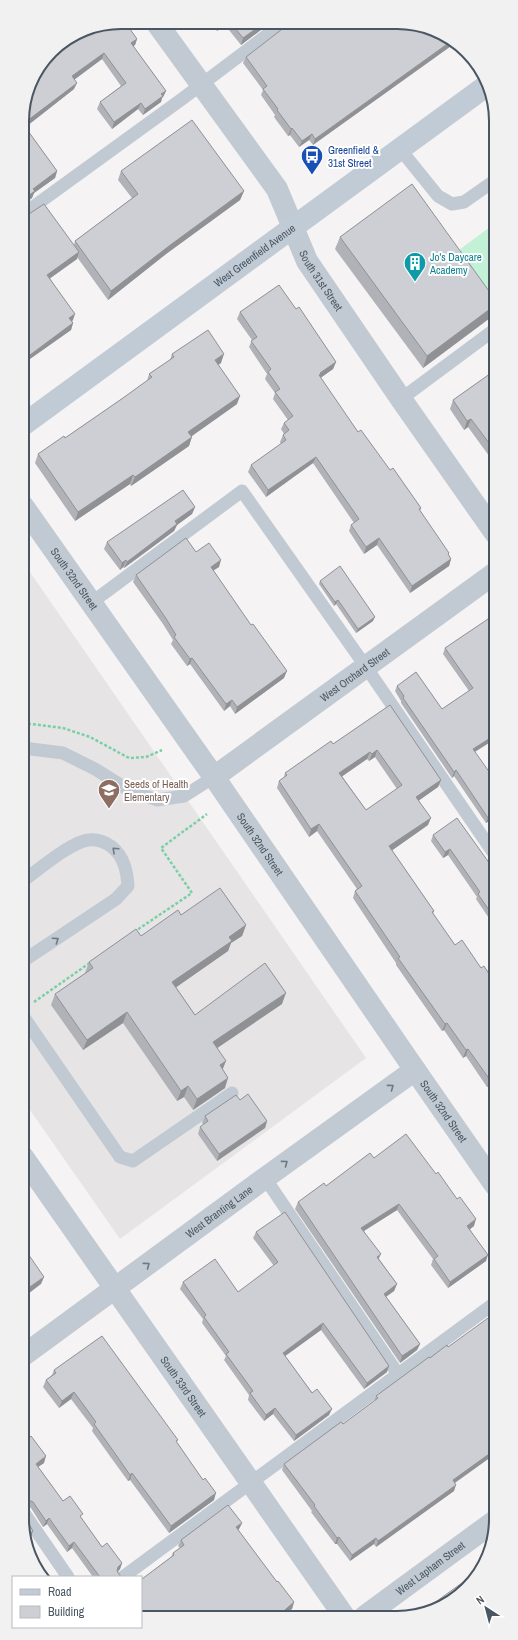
<svg xmlns="http://www.w3.org/2000/svg" width="518" height="1640" font-family="'Archivo Narrow',sans-serif">
<style>
.education{fill:#e6e4e5}
.green{fill:#c3f1d5}
.lines{fill:none;stroke-linecap:round;stroke-linejoin:round}
.path{stroke:#7ad0a6;stroke-width:2.5;stroke-dasharray:3 2;stroke-linecap:butt}
.service{stroke:#c1cad2;stroke-width:13}
.minor{stroke:#c1cad2;stroke-width:22}
.secondary{stroke:#c1cbd6;stroke-width:22}
.wall{fill:#b0b2b7;fill-rule:evenodd}
.shaded-wall{fill:#909195}
.building{fill:#cdcfd5;stroke:#909195;fill-rule:evenodd}
.oneway{stroke:#6e7983}
.labels{text-anchor:middle;stroke-width:4;stroke-linejoin:round;paint-order:stroke}
.transit-label{font-size:11px;fill:#164399;stroke:#fff;text-anchor:start}
.street-label{font-size:11px;fill:#4a5661;stroke:#fff}
.culture-label{font-size:11px;fill:#0d838f;stroke:#fff;text-anchor:start}
.education-label{font-size:11px;fill:#785e54;stroke:#fff;text-anchor:start}
.rim{fill:none;stroke:#4a5661;stroke-width:2}
</style>
<rect width="100%" height="100%" fill="#f5f3f3"/>
<!-- education -->
<path class="education" d="M 23,562 L 366,1058 L 120,1239 L 23,1100 Z"/>
<!-- green -->
<path class="green" d="M 494,224 L 494,307 L 451,256 Z"/>
<g class="lines">
<!-- path -->
<g class="path">
<path d="M 23,723 L 63,728 L 90,737 L 129,758 L 146,757 L 162,750"/>
<path d="M 134,932 L 192,893 L 161,848 L 207,814"/>
<path d="M 34,1002 L 91,962"/>
</g>
<!-- service -->
<g class="service">
<path d="M 400,149 L 438,196 L 452,204 L 464,202 L 494,181"/>
<path d="M 22,215 L 182,99 L 283,23"/>
<path d="M 401,399 L 494,330"/>
<path d="M 91,603 L 242,491 L 366,667 L 495,855"/>
<path d="M 23,748 L 63,753 L 95,769 L 127,789 L 157,800 L 184,796 L 214,777"/>
<path d="M 23,881 C 38,870 72,841 89,840 C 98,839 105,842 112,847 C 124,857 127,871 128,886 L 116,899 L 23,961"/>
<path d="M 23,1016 L 120,1157 L 133,1161 L 232,1093"/>
<path d="M 265,1178 L 398,1374"/>
<path d="M 24,1513 L 68,1577"/>
<path d="M 123,1577 L 496,1302"/>
</g>
<!-- minor -->
<g class="minor">
<path id="s1" d="M 156,22 L 277,189 L 307,261 L 401,399 L 495,533"/>
<path id="s2" d="M 23,506 L 214,777 L 415,1070 L 495,1185"/>
<path id="s3" d="M 214,777 L 495,573"/>
<path id="s4" d="M 23,1157 L 344,1616"/>
<path id="s5" d="M 24,1355 L 265,1178 L 415,1070"/>
<path id="s6" d="M 365,1616 L 496,1520"/>
</g>
<!-- secondary -->
<path class="secondary" id="s7" d="M 23,425 L 486,86"/>
</g>
<!-- wall -->
<g class="wall">
<path d="M 211,23 L 270,23 L 241,45 L 225,25 L 217,31 Z"/>
<path d="M 417,24 L 313,145 L 309,140 L 299,147 L 290,135 L 288,136 L 274,117 L 275,115 L 261,95 L 263,90 L 243,63 L 246,57 Z"/>
<path d="M 137,39 L 135,45 L 133,46 L 166,91 L 163,97 L 162,98 L 161,102 L 143,115 L 138,109 L 112,129 L 97,109 L 100,102 L 121,86 L 102,59 L 74,79 L 74,89 L 25,127 L 57,171 L 55,178 L 34,193 L 32,198 L 22,205 L 22,115 L 30,83 Z"/>
<path d="M 121,171 L 244,191 L 240,200 L 166,254 L 108,300 L 77,257 L 77,259 L 50,278 L 73,320 L 72,321 L 73,323 L 71,330 L 27,361 L 25,358 L 22,216 L 74,245 L 75,241 L 132,198 L 118,180 Z"/>
<path d="M 340,237 L 494,298 L 494,315 L 423,368 L 335,249 Z"/>
<path d="M 296,309 L 336,362 L 333,369 L 320,378 L 358,432 L 421,508 L 420,511 L 451,559 L 449,566 L 410,593 L 377,545 L 364,554 L 349,531 L 351,525 L 354,523 L 313,463 L 266,497 L 248,472 L 251,465 L 281,444 L 280,442 L 283,435 L 284,434 L 281,429 L 284,423 L 288,420 L 273,399 L 275,393 L 265,379 L 267,374 L 249,347 L 252,340 L 237,319 L 240,312 Z"/>
<path d="M 172,354 L 221,363 L 218,365 L 237,404 L 191,436 L 189,446 L 131,486 L 130,484 L 75,521 L 35,463 L 38,454 L 65,438 L 123,398 L 147,381 L 149,374 L 170,360 Z"/>
<path d="M 494,371 L 495,464 L 468,427 L 464,430 L 450,409 L 453,400 Z"/>
<path d="M 195,507 L 192,514 L 177,525 L 174,531 L 124,568 L 123,567 L 120,570 L 104,549 L 107,542 Z"/>
<path d="M 196,552 L 219,567 L 213,570 L 284,678 L 235,714 L 230,706 L 224,711 L 190,664 L 187,666 L 171,644 L 173,640 L 163,624 L 133,582 L 136,575 Z"/>
<path d="M 320,581 L 373,621 L 356,633 L 336,604 L 334,606 L 319,584 Z"/>
<path d="M 495,623 L 495,739 L 475,752 L 495,817 L 486,823 L 454,776 L 452,778 L 401,703 L 401,701 L 395,691 L 397,686 L 442,709 L 469,691 L 443,654 L 445,648 L 492,625 Z"/>
<path d="M 390,705 L 441,780 L 438,787 L 419,800 L 428,825 L 392,850 L 434,911 L 433,914 L 455,945 L 481,968 L 495,983 L 495,1083 L 495,1082 L 487,1087 L 466,1056 L 463,1058 L 444,1030 L 442,1031 L 396,965 L 396,963 L 353,898 L 355,891 L 357,889 L 317,831 L 309,837 L 277,788 L 279,781 L 284,777 L 285,773 L 333,744 ZM 375,757 L 397,789 L 366,810 L 342,776 L 367,759 L 369,761 Z"/>
<path d="M 433,835 L 495,871 L 495,927 L 476,899 L 477,897 L 448,855 L 443,858 L 431,841 Z"/>
<path d="M 181,915 L 246,925 L 242,936 L 231,943 L 228,951 L 176,987 L 195,1015 L 282,1004 L 217,1047 L 223,1070 L 225,1088 L 193,1110 L 184,1097 L 177,1101 L 123,1023 L 83,1050 L 51,1005 L 55,994 L 86,973 L 85,973 L 89,962 Z"/>
<path d="M 240,1100 L 267,1121 L 265,1128 L 217,1161 L 198,1134 L 200,1127 L 204,1125 L 202,1123 L 205,1116 Z"/>
<path d="M 374,1158 L 474,1226 L 470,1229 L 486,1261 L 448,1288 L 431,1265 L 433,1259 L 397,1210 L 364,1231 L 379,1259 L 397,1284 L 394,1291 L 386,1297 L 420,1344 L 417,1350 L 400,1363 L 295,1209 L 298,1202 Z"/>
<path d="M 256,1232 L 387,1372 L 364,1389 L 321,1330 L 285,1356 L 329,1415 L 294,1441 L 273,1414 L 264,1421 L 248,1400 L 249,1395 L 224,1360 L 226,1356 L 202,1323 L 203,1319 L 180,1289 L 183,1282 L 238,1292 L 274,1266 L 253,1238 Z"/>
<path d="M 496,1314 L 496,1456 L 495,1454 L 455,1483 L 454,1491 L 376,1547 L 374,1544 L 350,1561 L 337,1544 L 335,1544 L 311,1512 L 312,1511 L 282,1470 L 284,1464 L 343,1424 L 374,1401 L 376,1396 L 430,1358 L 448,1347 Z"/>
<path d="M 54,1370 L 177,1443 L 214,1500 L 169,1533 L 130,1480 L 128,1481 L 112,1459 L 92,1431 L 93,1428 L 71,1399 L 59,1408 L 43,1387 L 46,1380 L 52,1375 Z"/>
<path d="M 24,1442 L 44,1463 L 38,1467 L 63,1501 L 81,1518 L 102,1547 L 122,1563 L 120,1569 L 118,1572 L 121,1577 L 93,1577 L 72,1548 L 67,1552 L 47,1524 L 43,1527 L 31,1508 L 24,1505 Z"/>
<path d="M 242,1523 L 239,1529 L 238,1530 L 277,1582 L 294,1602 L 292,1609 L 142,1579 L 171,1557 L 173,1553 L 180,1548 L 178,1546 L 181,1540 Z"/>
</g>
<!-- shaded-wall -->
<g class="shaded-wall">
<path d="M 222,23 L 226,23 L 225,25 L 217,31 L 220,24 Z"/>
<path d="M 264,23 L 270,23 L 241,45 L 243,38 Z"/>
<path d="M 137,39 L 135,45 L 129,49 L 131,43 Z"/>
<path d="M 450,42 L 454,44 L 313,145 L 315,139 Z"/>
<path d="M 104,53 L 102,59 L 70,83 L 72,76 Z"/>
<path d="M 77,83 L 74,89 L 22,130 L 23,124 Z"/>
<path d="M 166,91 L 163,97 L 162,98 L 161,102 L 143,115 L 145,109 Z"/>
<path d="M 141,103 L 138,109 L 112,129 L 114,122 Z"/>
<path d="M 292,128 L 290,135 L 288,136 L 291,129 Z"/>
<path d="M 312,134 L 309,140 L 299,147 L 302,141 Z"/>
<path d="M 57,171 L 55,178 L 34,193 L 32,198 L 22,205 L 22,200 L 33,189 Z"/>
<path d="M 244,191 L 240,200 L 166,254 L 108,300 L 111,291 L 169,246 Z"/>
<path d="M 79,252 L 77,259 L 45,282 L 47,275 Z"/>
<path d="M 494,306 L 494,315 L 423,368 L 427,356 Z"/>
<path d="M 75,314 L 73,320 L 67,325 L 69,318 Z"/>
<path d="M 73,323 L 71,330 L 27,361 L 30,355 Z"/>
<path d="M 28,352 L 25,358 L 22,360 L 22,356 Z"/>
<path d="M 224,354 L 221,363 L 212,369 L 215,360 Z"/>
<path d="M 336,362 L 333,369 L 319,379 L 320,373 Z"/>
<path d="M 240,396 L 237,404 L 185,441 L 188,432 Z"/>
<path d="M 471,419 L 468,427 L 464,430 L 467,421 Z"/>
<path d="M 192,437 L 189,446 L 131,486 L 135,477 Z"/>
<path d="M 316,457 L 313,463 L 266,497 L 268,490 Z"/>
<path d="M 133,475 L 130,484 L 75,521 L 78,512 Z"/>
<path d="M 195,507 L 192,514 L 177,525 L 174,531 L 124,568 L 127,562 L 175,521 Z"/>
<path d="M 379,538 L 377,545 L 364,554 L 366,547 Z"/>
<path d="M 451,559 L 449,566 L 410,593 L 412,586 Z"/>
<path d="M 126,560 L 123,567 L 120,570 L 122,563 Z"/>
<path d="M 221,560 L 219,567 L 208,574 L 211,567 Z"/>
<path d="M 338,600 L 336,604 L 334,606 L 335,602 Z"/>
<path d="M 375,617 L 373,621 L 356,633 L 358,629 Z"/>
<path d="M 192,658 L 190,664 L 187,666 L 190,659 Z"/>
<path d="M 287,671 L 284,678 L 235,714 L 237,707 Z"/>
<path d="M 232,700 L 230,706 L 224,711 L 226,704 Z"/>
<path d="M 495,735 L 495,739 L 471,754 L 473,749 Z"/>
<path d="M 377,750 L 375,757 L 369,761 L 372,754 Z"/>
<path d="M 370,752 L 367,759 L 337,780 L 339,773 Z"/>
<path d="M 456,770 L 454,776 L 452,778 L 454,772 Z"/>
<path d="M 441,780 L 438,787 L 414,804 L 416,797 Z"/>
<path d="M 495,813 L 495,817 L 486,823 L 488,818 Z"/>
<path d="M 431,818 L 428,825 L 387,854 L 389,846 Z"/>
<path d="M 319,824 L 317,831 L 309,837 L 311,829 Z"/>
<path d="M 450,849 L 448,855 L 443,858 L 445,852 Z"/>
<path d="M 246,925 L 242,936 L 231,943 L 228,951 L 168,993 L 172,982 L 229,937 Z"/>
<path d="M 286,993 L 282,1004 L 210,1053 L 213,1042 Z"/>
<path d="M 127,1012 L 123,1023 L 83,1050 L 87,1040 Z"/>
<path d="M 447,1023 L 444,1030 L 442,1031 L 445,1024 Z"/>
<path d="M 468,1049 L 466,1056 L 463,1058 L 466,1050 Z"/>
<path d="M 226,1061 L 222,1071 L 220,1065 Z"/>
<path d="M 495,1076 L 495,1082 L 487,1087 L 490,1080 Z"/>
<path d="M 228,1078 L 225,1088 L 193,1110 L 197,1099 Z"/>
<path d="M 188,1086 L 184,1097 L 177,1101 L 181,1091 Z"/>
<path d="M 267,1121 L 265,1128 L 217,1161 L 219,1154 Z"/>
<path d="M 399,1204 L 397,1210 L 359,1234 L 361,1228 Z"/>
<path d="M 476,1219 L 474,1226 L 465,1233 L 467,1226 Z"/>
<path d="M 381,1254 L 378,1260 L 377,1257 Z"/>
<path d="M 488,1255 L 486,1261 L 448,1288 L 450,1282 Z"/>
<path d="M 44,1277 L 41,1284 L 24,1297 L 24,1291 Z"/>
<path d="M 397,1284 L 394,1291 L 381,1300 L 384,1294 Z"/>
<path d="M 323,1323 L 321,1330 L 281,1359 L 283,1353 Z"/>
<path d="M 420,1344 L 417,1350 L 400,1363 L 402,1356 Z"/>
<path d="M 389,1366 L 387,1372 L 364,1389 L 367,1383 Z"/>
<path d="M 74,1392 L 71,1399 L 59,1408 L 62,1401 Z"/>
<path d="M 275,1408 L 273,1414 L 264,1421 L 266,1415 Z"/>
<path d="M 332,1409 L 329,1415 L 294,1441 L 296,1435 Z"/>
<path d="M 496,1449 L 495,1454 L 450,1486 L 453,1480 Z"/>
<path d="M 46,1456 L 44,1463 L 33,1470 L 36,1464 Z"/>
<path d="M 132,1473 L 130,1480 L 128,1481 L 130,1475 Z"/>
<path d="M 456,1485 L 454,1491 L 376,1547 L 378,1541 Z"/>
<path d="M 216,1493 L 214,1500 L 169,1533 L 171,1526 Z"/>
<path d="M 49,1518 L 47,1524 L 43,1527 L 46,1521 Z"/>
<path d="M 242,1523 L 239,1529 L 234,1533 L 236,1527 Z"/>
<path d="M 33,1531 L 31,1537 L 25,1541 L 24,1538 Z"/>
<path d="M 339,1537 L 337,1544 L 335,1544 L 337,1538 Z"/>
<path d="M 376,1538 L 374,1544 L 350,1561 L 352,1555 Z"/>
<path d="M 74,1542 L 72,1548 L 67,1552 L 69,1546 Z"/>
<path d="M 122,1563 L 120,1569 L 116,1573 L 118,1567 Z"/>
<path d="M 294,1602 L 292,1609 L 283,1616 L 278,1616 Z"/>
</g>
<!-- building -->
<g class="building">
<path d="M 121,22 L 125,22 L 137,39 L 131,43 L 166,91 L 161,94 L 163,96 L 145,109 L 141,103 L 114,122 L 100,102 L 126,83 L 104,53 L 72,76 L 77,83 L 23,124 L 57,171 L 33,189 L 35,191 L 22,200 L 22,115 L 30,83 L 51,51 L 83,29 Z"/>
<path d="M 231,23 L 264,23 L 243,38 Z"/>
<path d="M 290,23 L 417,24 L 450,42 L 315,139 L 312,134 L 302,141 L 292,128 L 291,129 L 277,110 L 278,109 L 263,89 L 267,86 L 246,57 Z"/>
<path d="M 192,120 L 244,191 L 169,246 L 111,291 L 75,241 L 138,194 L 121,171 Z"/>
<path d="M 412,184 L 494,298 L 494,306 L 427,356 L 340,237 Z"/>
<path d="M 44,204 L 79,252 L 47,275 L 75,314 L 69,318 L 73,323 L 30,355 L 28,352 L 22,356 L 22,216 L 26,216 Z"/>
<path d="M 279,285 L 296,309 L 299,307 L 336,362 L 320,373 L 321,374 L 319,375 L 358,432 L 361,430 L 390,470 L 393,468 L 421,508 L 419,509 L 449,553 L 448,554 L 451,559 L 412,586 L 379,538 L 366,547 L 351,525 L 359,519 L 316,457 L 268,490 L 251,465 L 286,440 L 283,435 L 289,430 L 284,423 L 293,416 L 275,392 L 280,389 L 268,372 L 271,369 L 251,341 L 257,337 L 240,312 Z"/>
<path d="M 208,330 L 224,354 L 215,360 L 240,396 L 188,432 L 192,437 L 135,477 L 133,475 L 78,512 L 38,454 L 64,436 L 65,438 L 123,398 L 152,377 L 149,374 L 174,357 L 172,354 Z"/>
<path d="M 494,371 L 495,451 L 471,419 L 467,421 L 453,400 Z"/>
<path d="M 183,490 L 195,507 L 175,521 L 177,524 L 127,562 L 126,560 L 122,563 L 107,542 Z"/>
<path d="M 186,538 L 196,552 L 209,543 L 221,560 L 211,567 L 251,625 L 253,624 L 287,671 L 237,707 L 232,700 L 226,704 L 192,658 L 190,659 L 174,637 L 176,635 L 165,617 L 136,575 Z"/>
<path d="M 340,566 L 375,617 L 358,629 L 338,600 L 335,602 L 320,581 Z"/>
<path d="M 488,619 L 492,625 L 495,623 L 495,735 L 473,749 L 495,780 L 495,813 L 488,818 L 456,770 L 454,772 L 403,698 L 404,696 L 397,686 L 416,672 L 442,709 L 473,688 L 445,648 Z"/>
<path d="M 390,705 L 441,780 L 416,797 L 431,818 L 389,846 L 434,911 L 432,912 L 455,945 L 462,940 L 481,968 L 484,966 L 495,983 L 495,1076 L 490,1080 L 468,1049 L 466,1050 L 447,1023 L 445,1024 L 398,958 L 400,957 L 355,891 L 362,886 L 319,824 L 311,829 L 279,781 L 287,775 L 285,773 L 331,741 L 333,744 ZM 377,750 L 402,785 L 366,810 L 339,773 L 370,752 L 372,754 Z"/>
<path d="M 457,818 L 495,871 L 495,919 L 478,894 L 480,892 L 450,849 L 445,852 L 433,835 Z"/>
<path d="M 220,888 L 246,925 L 229,937 L 232,941 L 172,982 L 195,1015 L 265,963 L 286,993 L 213,1042 L 226,1061 L 220,1065 L 228,1078 L 197,1099 L 188,1086 L 181,1091 L 127,1012 L 87,1040 L 55,994 L 93,968 L 89,962 L 136,929 L 141,936 L 178,910 L 181,915 Z"/>
<path d="M 248,1094 L 267,1121 L 219,1154 L 200,1127 L 208,1121 L 205,1116 L 236,1095 L 240,1100 Z"/>
<path d="M 406,1134 L 436,1174 L 438,1172 L 457,1199 L 460,1197 L 476,1219 L 467,1226 L 488,1255 L 450,1282 L 434,1259 L 438,1256 L 399,1204 L 361,1228 L 381,1254 L 377,1257 L 397,1284 L 384,1294 L 420,1344 L 402,1356 L 298,1202 L 324,1183 L 326,1186 L 370,1153 L 374,1158 Z"/>
<path d="M 285,1212 L 389,1366 L 367,1383 L 323,1323 L 283,1353 L 312,1393 L 317,1389 L 332,1409 L 296,1435 L 275,1408 L 266,1415 L 250,1393 L 253,1391 L 226,1354 L 229,1352 L 204,1317 L 206,1315 L 183,1282 L 215,1259 L 238,1292 L 278,1262 L 256,1232 Z"/>
<path d="M 24,1248 L 44,1277 L 24,1291 Z"/>
<path d="M 495,1313 L 496,1314 L 496,1449 L 453,1480 L 456,1485 L 378,1541 L 376,1538 L 352,1555 L 339,1537 L 337,1538 L 314,1506 L 315,1505 L 284,1464 L 341,1422 L 343,1424 L 378,1398 L 376,1396 L 429,1357 L 430,1358 L 447,1345 L 448,1347 Z"/>
<path d="M 102,1336 L 178,1440 L 176,1441 L 203,1480 L 205,1478 L 216,1493 L 171,1526 L 132,1473 L 130,1475 L 114,1452 L 94,1424 L 96,1422 L 74,1392 L 62,1401 L 46,1380 L 56,1373 L 54,1370 Z"/>
<path d="M 31,1436 L 46,1456 L 36,1464 L 63,1501 L 70,1496 L 83,1514 L 80,1516 L 102,1547 L 107,1543 L 122,1563 L 118,1567 L 117,1571 L 121,1577 L 100,1577 L 74,1542 L 69,1546 L 49,1518 L 46,1521 L 33,1502 L 26,1499 L 24,1500 L 24,1442 Z"/>
<path d="M 228,1505 L 242,1523 L 236,1527 L 277,1582 L 278,1581 L 294,1602 L 278,1616 L 141,1616 L 141,1578 L 142,1579 L 174,1555 L 173,1553 L 184,1545 L 181,1540 Z"/>
<path d="M 24,1516 L 33,1531 L 24,1538 Z"/>
<path d="M 480,1570 L 472,1584 L 447,1605 L 416,1616 Z"/>
</g>
<!-- one-way arrows -->
<defs><path id="oneway-chevron" d="M-2-3.5L2.5 0L-2 3.5" fill="none" stroke-width="1.6" stroke-linecap="round" stroke-linejoin="round"/></defs>
<g class="oneway">
<use href="#oneway-chevron" transform="translate(115 850) rotate(-137)"/>
<use href="#oneway-chevron" transform="translate(56 940) rotate(-34)"/>
<use href="#oneway-chevron" transform="translate(391 1087) rotate(-36)"/>
<use href="#oneway-chevron" transform="translate(285 1163) rotate(-36)"/>
<use href="#oneway-chevron" transform="translate(147 1265) rotate(-37)"/>
</g>
<!-- icons -->
<defs>
<g id="bus-pin" transform="scale(1.15)"><path d="M0 17L-7.5 6A9.5 9.5 0 1 1 7.5 6Z" fill="#1a4fb4" stroke="#fff"/><path d="M-5-6H5V4H4V6H2V4H-2V6H-4V4H-5ZM-3.5-4V0h7V-4ZM-3.5 1.2v1.5H-2V1.2ZM2 1.2v1.5H3.5V1.2Z" fill="#fff"/></g>
<g id="building-pin" transform="scale(1.15)"><path d="M0 17L-7.5 6A9.5 9.5 0 1 1 7.5 6Z" fill="#0f9aa8" stroke="#fff"/><path d="M-4-6H4V6H1V3H-1V6H-4ZM-2.5-4.3h1.7v1.8h-1.7ZM.8-4.3h1.7v1.8H.8ZM-2.5-1h1.7V.8h-1.7ZM.8-1h1.7V.8H.8Z" fill="#fff"/></g>
<g id="school-pin" transform="scale(1.15)"><path d="M0 17L-7.5 6A9.5 9.5 0 1 1 7.5 6Z" fill="#8d6e63" stroke="#fff"/><path d="M0-5L7-2L0 1L-7-2ZM-4 1L0 2.5L4 1V4Q0 6-4 4Z" fill="#fff"/></g>
</defs>
<g fill-rule="evenodd">
<use href="#bus-pin" x="312" y="156"/>
<use href="#building-pin" x="415" y="263"/>
<use href="#school-pin" x="109" y="790"/>
</g>
<g class="labels">
<!-- transit labels -->
<g class="transit-label">
<text x="328" y="154">Greenfield &amp;<tspan x="328" dy="13">31st Street</tspan></text>
</g>
<!-- street labels -->
<g class="street-label">
<text dy="4" stroke="none"><textPath href="#s7" startOffset="287">West Greenfield Avenue</textPath></text>
<text dy="4" stroke="none"><textPath href="#s1" startOffset="308">South 31st Street</textPath></text>
<text dy="4" stroke="none"><textPath href="#s2" startOffset="89">South 32nd Street</textPath></text>
<text dy="4" stroke="none"><textPath href="#s3" startOffset="174">West Orchard Street</textPath></text>
<text dy="4" stroke="none"><textPath href="#s2" startOffset="413">South 32nd Street</textPath></text>
<text dy="4" stroke="none"><textPath href="#s2" startOffset="737">South 32nd Street</textPath></text>
<text dy="4" stroke="none"><textPath href="#s5" startOffset="242">West Branting Lane</textPath></text>
<text dy="4" stroke="none"><textPath href="#s4" startOffset="280">South 33rd Street</textPath></text>
<text dy="4" stroke="none"><textPath href="#s6" startOffset="81">West Lapham Street</textPath></text>
</g>
<!-- culture labels -->
<g class="culture-label">
<text x="430" y="261">Jo's Daycare<tspan x="430" dy="13">Academy</tspan></text>
</g>
<!-- education labels -->
<g class="education-label">
<text x="124" y="788">Seeds of Health<tspan x="124" dy="13">Elementary</tspan></text>
</g>
</g>
<!-- crop -->
<path d="M0 0H518V1640H0ZM121 29H397A92 92 0 0 1 489 121V1519A92 92 0 0 1 397 1611H121A92 92 0 0 1 29 1519V121A92 92 0 0 1 121 29Z" fill="#f1f1f2" fill-rule="evenodd"/>
<path class="rim" d="M121 29H397A92 92 0 0 1 489 121V1519A92 92 0 0 1 397 1611H121A92 92 0 0 1 29 1519V121A92 92 0 0 1 121 29Z"/>
<!-- legend -->
<rect x="12" y="1576" width="130" height="52" fill="#ffffff" stroke="#b7bbc0"/>
<rect x="20" y="1589" width="20" height="6" fill="#c1cbd6" stroke="#b7bbc0"/>
<text x="48" y="1596" font-size="12" fill="#4a5661">Road</text>
<rect x="20" y="1606" width="20" height="12" fill="#cdcfd5" stroke="#b7bbc0"/>
<text x="48" y="1616" font-size="12" fill="#4a5661">Building</text>
<!-- north arrow -->
<g transform="translate(486 1608) rotate(324)" stroke="#ffffff" stroke-width="3" paint-order="stroke">
<path d="M0-3L7 15L0 10L-7 15Z" fill="#4a5661"/>
<text y="-6" font-size="11" font-weight="bold" text-anchor="middle" fill="#4a5661">N</text>
</g>
</svg>
